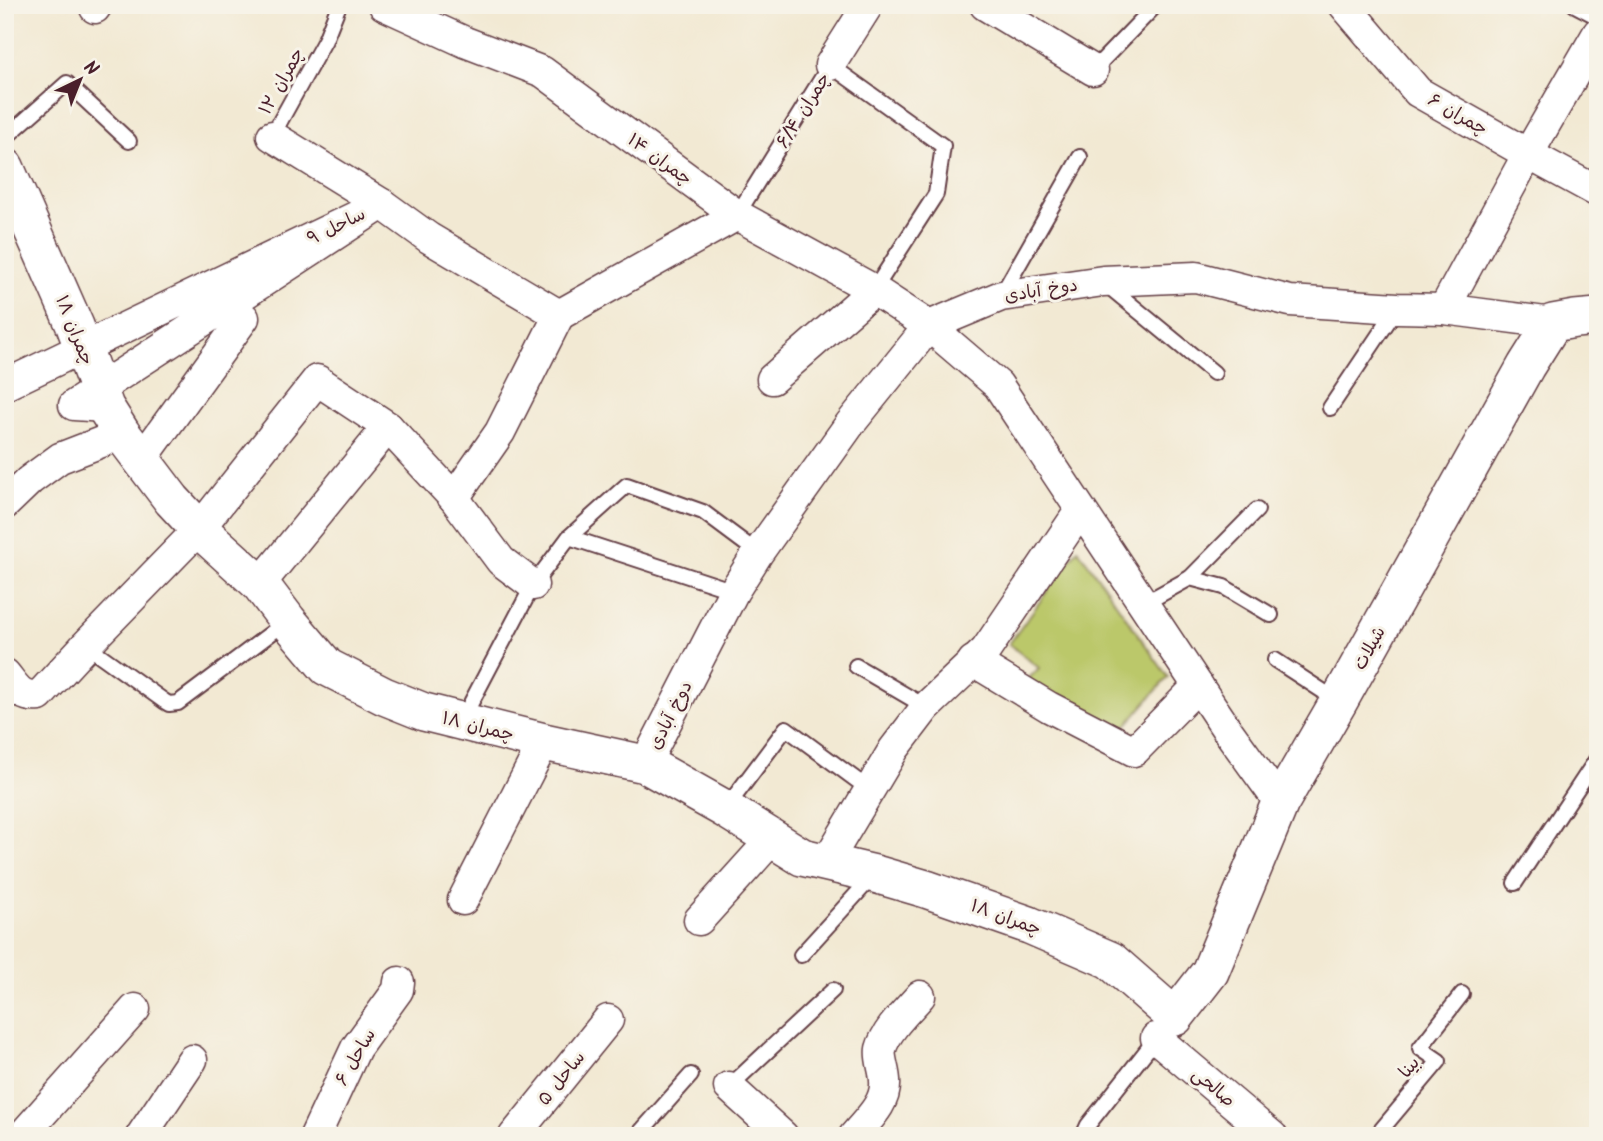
<svg xmlns="http://www.w3.org/2000/svg" width="1603" height="1141" font-family="Kalam,'Playpen Sans Arabic',sans-serif">
<style>
.green{fill:#bbc86a;stroke:#82744a;stroke-width:2}
.lines{fill:none;stroke-linecap:round;stroke-linejoin:round}
.service-casing{stroke:#633d44;stroke-width:18}
.minor-casing{stroke:#633d44;stroke-width:33}
.tertiary-casing{stroke:#633d44;stroke-width:40}
.service{stroke:#fff;stroke-width:14}
.minor{stroke:#fff;stroke-width:30}
.tertiary{stroke:#fff;stroke-width:37}
.labels{text-anchor:middle;stroke-width:6;stroke-linejoin:round;paint-order:stroke}
.street-label{font-size:18px;fill:#4a1f2b;stroke:#f7f3e8}
</style>
<rect width="100%" height="100%" fill="#f7f3e8"/>
<filter id="ink" filterUnits="userSpaceOnUse"><feTurbulence type="fractalNoise" baseFrequency=".0143" numOctaves="2"/><feDisplacementMap in="SourceGraphic" scale="14" xChannelSelector="R" yChannelSelector="G"/><feConvolveMatrix kernelMatrix="1 2 1 2 8 2 1 2 1" color-interpolation-filters="sRGB"/></filter>
<filter id="wash" filterUnits="userSpaceOnUse"><feTurbulence type="fractalNoise" baseFrequency=".00686" numOctaves="4" result="noise"/><feDisplacementMap in="SourceGraphic" scale="28" xChannelSelector="R" yChannelSelector="G"/><feGaussianBlur stdDeviation="1.57" result="paint"/><feColorMatrix in="noise" values="0 0 0 0 0 0 0 0 0 0 0 0 0 0 0 0 0 1.4 0 .05"/><feComposite in="paint" operator="in"/></filter>
<g filter="url(#wash)">
<rect width="100%" height="100%" fill="#f2e9d3"/>
<!-- green -->
<path class="green" d="M 1078,549 L 1168,677 L 1117,736 L 1026,681 L 1039,668 L 1009,644 Z"/>
</g>
<g filter="url(#ink)">
<g class="lines">
<!-- service casing -->
<g class="service-casing">
<g id="service">
<path d="M 1575,5 L 1598,17"/>
<path d="M 1093,70 L 1156,5"/>
<path d="M 272,136 L 325,40 L 339,5"/>
<path d="M 5,138 L 67,83 L 129,141"/>
<path d="M 737,215 L 830,65 L 943,146 L 936,194 L 874,290"/>
<path d="M 1107,285 L 1214,373"/>
<path d="M 1002,294 L 1080,157"/>
<path d="M 1330,408 L 1397,308"/>
<path d="M 569,537 L 734,591"/>
<path d="M 1190,578 L 1257,510"/>
<path d="M 1143,604 L 1190,578 L 1224,587 L 1271,615"/>
<path d="M 86,645 L 164,701 L 169,704 L 178,703 L 286,622"/>
<path d="M 1275,660 L 1338,701"/>
<path d="M 856,666 L 926,707"/>
<path d="M 462,720 L 533,585 L 569,537 L 627,485 L 703,512 L 758,553"/>
<path d="M 726,808 L 786,728 L 870,790"/>
<path d="M 1515,883 L 1598,757"/>
<path d="M 801,955 L 873,876"/>
<path d="M 729,1087 L 833,990"/>
<path d="M 637,1136 L 691,1075"/>
<path d="M 1083,1136 L 1088,1125 L 1158,1036"/>
<path d="M 1376,1136 L 1439,1061 L 1420,1048 L 1462,994"/>
</g>
</g>
<!-- minor casing -->
<g class="minor-casing">
<g id="minor">
<path d="M 384,5 L 465,42 L 543,72 L 737,215 L 874,290 L 929,326 L 998,385 L 1228,731 L 1280,803"/>
<path d="M 985,5 L 1093,70"/>
<path d="M 1344,5 L 1418,92 L 1528,154 L 1598,192"/>
<path d="M 95,8 L 97,5"/>
<path d="M 830,65 L 868,5"/>
<path d="M 272,136 L 382,204 L 429,238 L 559,315 L 500,432 L 454,498"/>
<path d="M 1444,309 L 1528,154 L 1598,33"/>
<path d="M 559,315 L 737,215"/>
<path d="M 772,379 L 874,290"/>
<path d="M 5,385 L 382,204 L 74,405 L 105,407"/>
<path d="M 142,459 L 244,318"/>
<path d="M 5,504 L 30,480 L 60,458 L 122,434"/>
<path d="M 260,584 L 388,427"/>
<path d="M 973,661 L 1049,707 L 1134,751 L 1198,686"/>
<path d="M 5,674 C 16,687 20,698 39,696 L 86,645 L 199,529 L 317,380 L 388,427 L 454,498 L 501,561 L 533,585"/>
<path d="M 645,764 L 734,591 L 758,553 L 850,424 L 929,326 L 1001,296 L 1103,281 L 1196,277 L 1290,301 L 1397,308 L 1444,309 L 1553,323"/>
<path d="M 826,863 L 894,749 L 926,707 L 986,650 L 1080,511"/>
<path d="M 463,900 L 544,742"/>
<path d="M 699,920 L 772,839"/>
<path d="M 1156,1038 L 1272,1136"/>
<path d="M 729,1087 L 783,1136"/>
<path d="M 22,1136 L 135,1009"/>
<path d="M 141,1136 L 192,1060"/>
<path d="M 315,1136 L 356,1048 L 398,990 L 399,982"/>
<path d="M 514,1136 L 608,1020"/>
<path d="M 854,1136 C 867,1120 887,1103 885,1081 C 885,1071 879,1058 881,1049 C 886,1030 908,1010 920,996"/>
</g>
</g>
<!-- tertiary casing -->
<g class="tertiary-casing">
<path id="tertiary" d="M 5,167 L 75,326 L 105,407 L 122,434 L 172,500 L 199,529 L 260,584 L 288,621 L 327,667 L 384,696 L 424,712 L 544,742 L 645,764 L 725,809 L 802,857 L 875,874 L 926,889 L 1029,925 L 1110,960 L 1175,1017 L 1210,972 L 1280,803 L 1339,701 L 1526,366 L 1553,323 L 1575,319 L 1598,317"/>
</g>
<!-- service -->
<use href="#service" class="service"/>
<!-- minor -->
<use href="#minor" class="minor"/>
<!-- tertiary -->
<use href="#tertiary" class="tertiary"/>
</g>
</g>
<g class="labels">
<!-- street labels -->
<g class="street-label">
<text transform="translate(281 81) rotate(-61)" y="6">چمران ۱۲</text>
<text transform="translate(803 110) rotate(-58)" y="6">چمران ۶/۴</text>
<text transform="translate(1458 114) rotate(30)" y="6">چمران ۶</text>
<text transform="translate(660 159) rotate(36)" y="6">چمران ۱۴</text>
<text transform="translate(336 226) rotate(-26)" y="6">ساحل ۹</text>
<text transform="translate(1041 290) rotate(-9)" y="6">دوخ آبادی</text>
<text transform="translate(75 330) rotate(68)" y="6">چمران ۱۸</text>
<text transform="translate(1369 648) rotate(-61)" y="6">شیلات</text>
<text transform="translate(670 715) rotate(-63)" y="6">دوخ آبادی</text>
<text transform="translate(478 726) rotate(14)" y="6">چمران ۱۸</text>
<text transform="translate(1006 917) rotate(20)" y="6">چمران ۱۸</text>
<text transform="translate(355 1057) rotate(-60)" y="6">ساحل ۶</text>
<text transform="translate(1409 1067) rotate(-50)" y="6">بینا</text>
<text transform="translate(561 1078) rotate(-51)" y="6">ساحل ۵</text>
<text transform="translate(1214 1087) rotate(40)" y="6">صالحی</text>
</g>
</g>
<!-- margin -->
<rect width="1603" height="1141" fill="none" stroke="#f7f3e8" stroke-width="28"/>
<!-- north arrow -->
<g transform="translate(80 80) rotate(43)" stroke="#f7f3e8" stroke-width="5" paint-order="stroke">
<path d="M0-5L12 26L0 18L-12 26Z" fill="#4a1f2b"/>
<text y="-10" font-size="19" font-weight="bold" text-anchor="middle" fill="#4a1f2b">N</text>
</g>
</svg>
